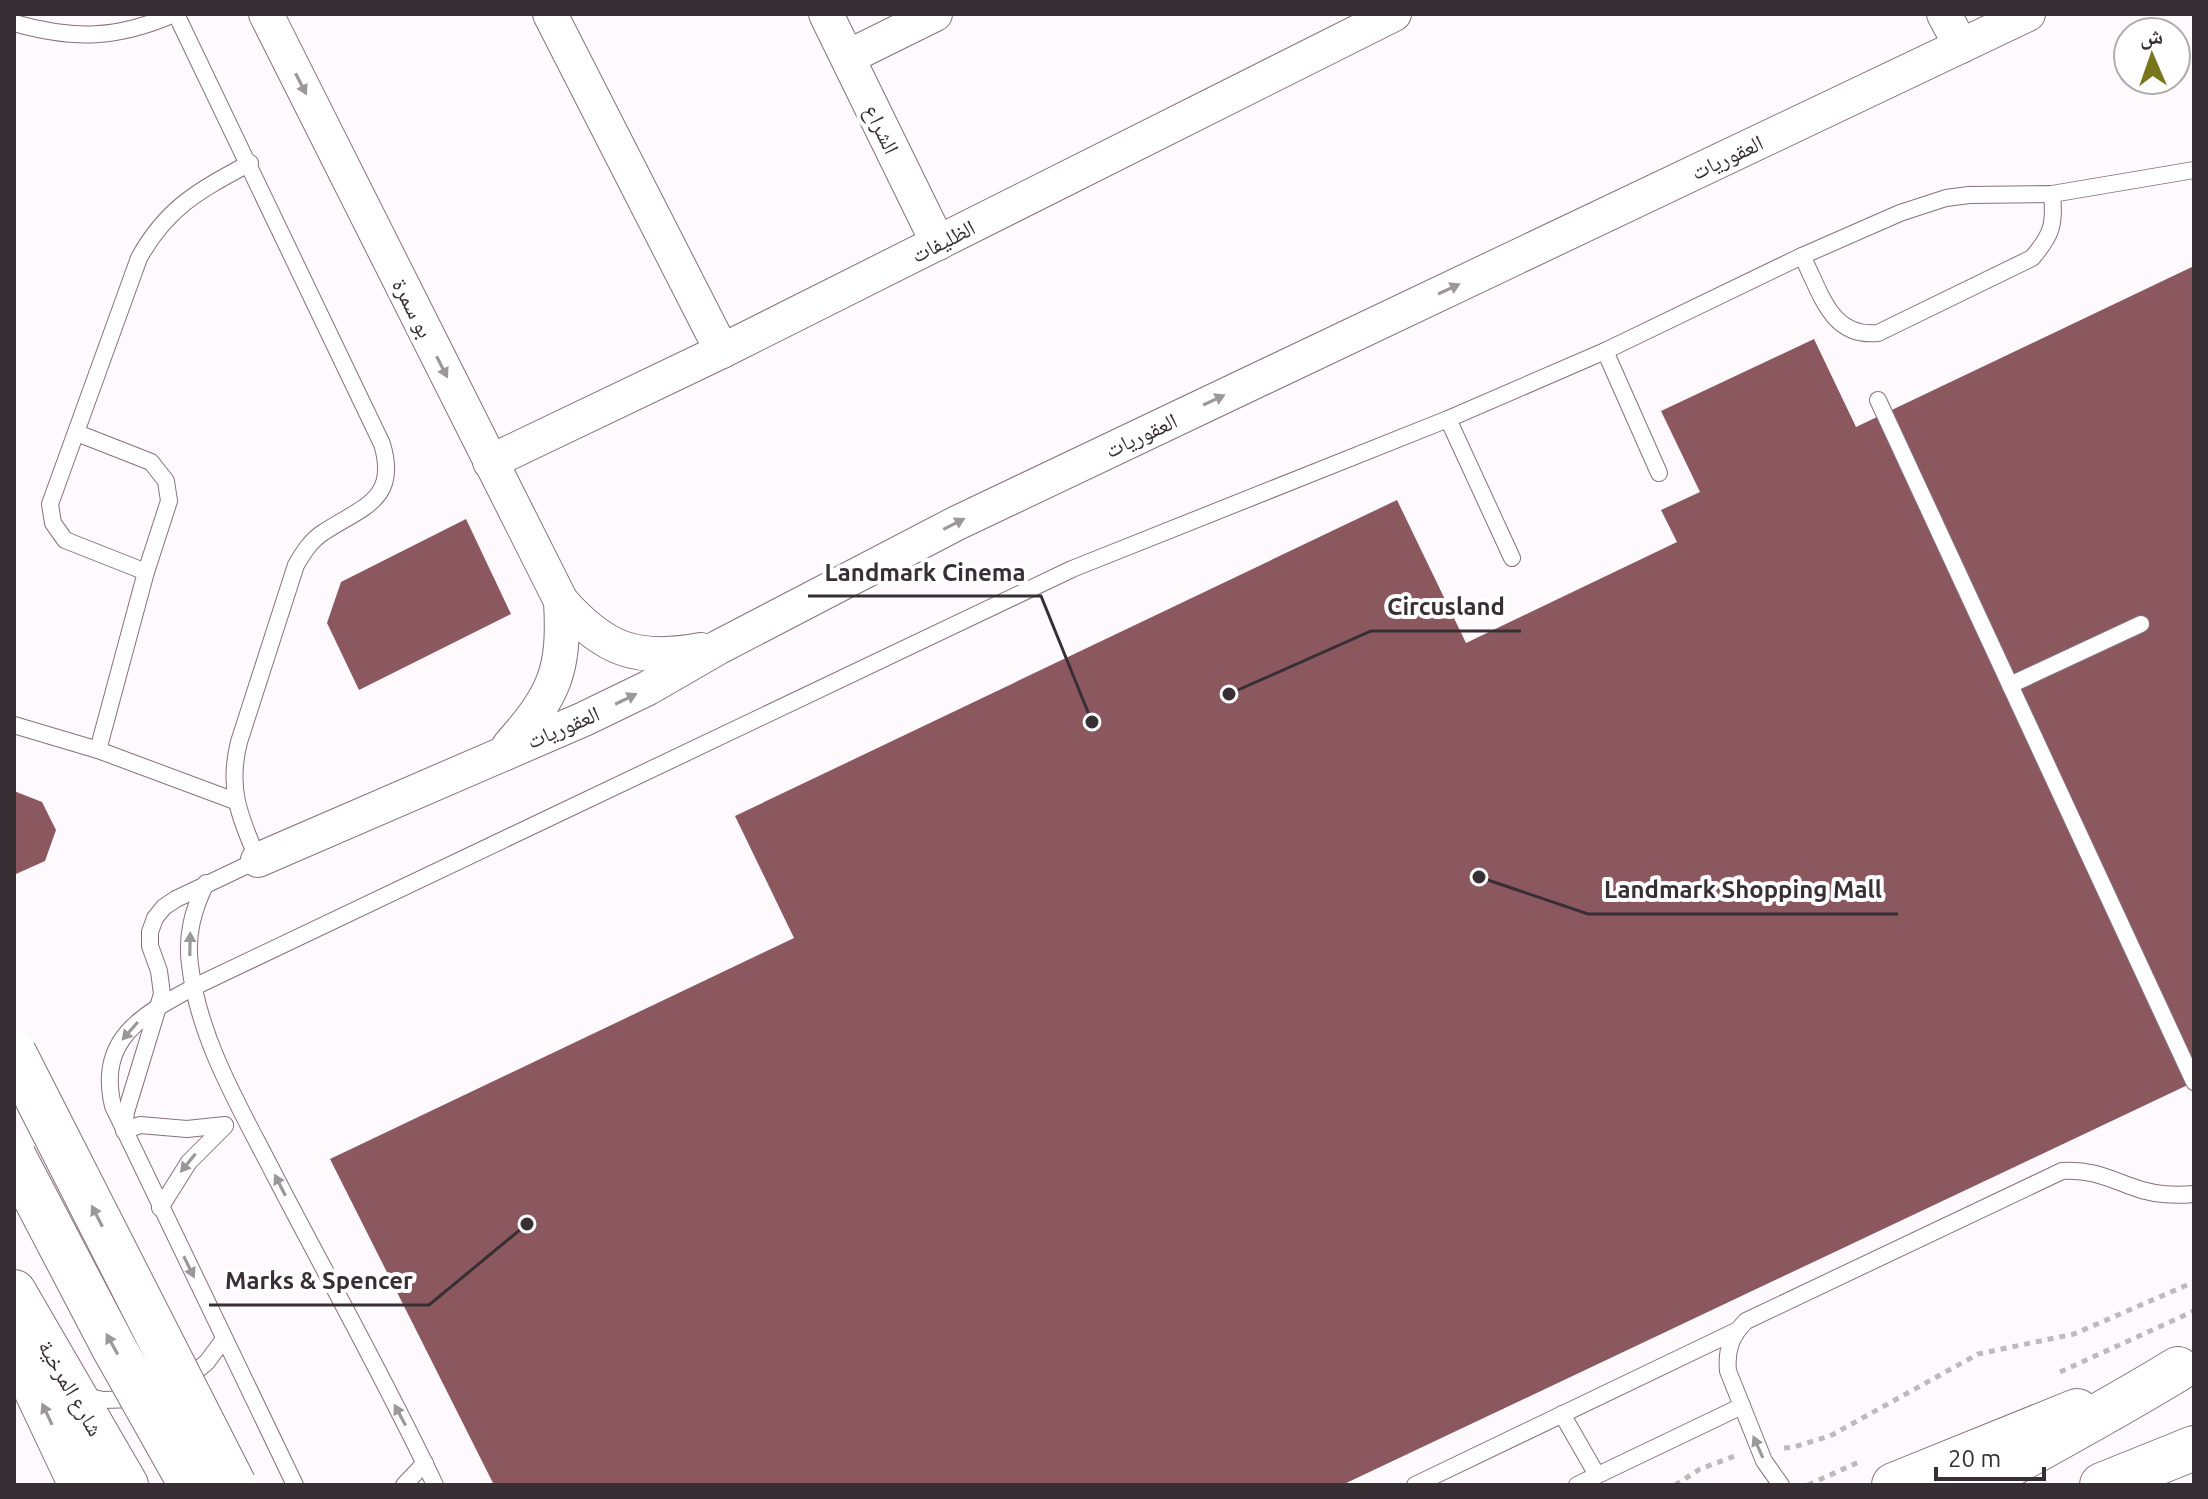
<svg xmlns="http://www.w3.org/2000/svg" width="2208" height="1499" font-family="Ubuntu,'Noto Naskh Arabic',sans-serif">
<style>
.building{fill:#8b5860}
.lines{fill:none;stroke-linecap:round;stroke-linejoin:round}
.lane-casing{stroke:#87717d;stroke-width:18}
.street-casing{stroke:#87717d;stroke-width:36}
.secondary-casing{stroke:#87717d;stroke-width:46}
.highway-casing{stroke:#87717d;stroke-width:46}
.path{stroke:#bfb9bc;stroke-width:5;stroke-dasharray:6 6;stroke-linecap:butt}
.lane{stroke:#fff;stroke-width:16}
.street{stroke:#fff;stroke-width:34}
.secondary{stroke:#fff;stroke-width:44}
.highway{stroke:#fff;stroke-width:44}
.highway-bridge-casing{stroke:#87717d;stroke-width:46;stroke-linecap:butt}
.highway-bridge{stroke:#fff;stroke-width:44}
.oneway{fill:#9c979a}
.labels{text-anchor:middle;stroke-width:8;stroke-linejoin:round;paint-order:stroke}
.street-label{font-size:22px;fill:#382f34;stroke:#fff}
.leader{fill:none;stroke:#382f34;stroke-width:3}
.callout-dot{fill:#382f34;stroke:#fff;stroke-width:3}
.callout-label{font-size:24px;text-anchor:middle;font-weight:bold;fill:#382f34;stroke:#fff;stroke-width:8;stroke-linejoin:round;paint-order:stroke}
</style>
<rect width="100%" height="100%" fill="#fef9fc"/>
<!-- building -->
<g class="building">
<path d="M 2194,266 L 2194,1082 L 1342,1485 L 494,1485 L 330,1159 L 794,938 L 735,816 L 1397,500 L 1466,643 L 1677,542 L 1661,510 L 1700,492 L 1661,411 L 1814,339 L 1856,427 Z"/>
<path d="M 466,519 L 511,614 L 359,690 L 327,623 L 341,582 Z"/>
<path d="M 14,791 L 42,802 L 56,830 L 45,861 L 16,874 Z"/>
</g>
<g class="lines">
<!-- lane casing -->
<g class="lane-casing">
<g id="lane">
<path d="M 176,14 L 382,444 C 399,500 362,507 324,532 C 311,540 303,553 296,565 L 239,742 C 227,789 240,817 258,860 L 176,899 L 164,907 L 155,918 L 150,932 L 150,946 L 159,971 L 162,994 L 126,1112 L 124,1131 L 140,1125 L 187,1129 L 225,1125"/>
<path d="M 14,23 C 74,40 117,39 174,14"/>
<path d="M 1802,256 C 1821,292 1830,338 1878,333 L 2032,258 C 2052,235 2055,224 2052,194"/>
<path d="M 1605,351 L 1659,473"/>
<path d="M 1878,400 L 2194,1082"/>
<path d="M 1448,419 L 1512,558"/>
<path d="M 77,433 L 151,462 L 166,481 L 169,501 L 146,572 L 98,750"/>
<path d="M 146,572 L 65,540 L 53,523 L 50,504 L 139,258 C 167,207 200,190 250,163"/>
<path d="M 2010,685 L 2141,624"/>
<path d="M 14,725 L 98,750 L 235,801"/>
<path d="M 206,883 C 193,910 186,935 190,965 C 199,1041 242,1111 276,1178 C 329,1280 386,1381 435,1485"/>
<path d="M 160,1208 L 189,1162 L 225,1126"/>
<path d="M 184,1381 L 207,1362 L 224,1339"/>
<path d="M 80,1395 L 103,1400 L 136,1399"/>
<path d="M 1562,1414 L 1597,1475"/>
<path d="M 295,1485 L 113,1106 C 97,1039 142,1015 194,987 L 1072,569 L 1448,419 L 1605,351 L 1802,256 L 1900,213 L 1946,198 L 1969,195 L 2052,194 L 2194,170"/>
<path d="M 404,1485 L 425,1463"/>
<path d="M 1415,1485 L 1736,1331"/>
<path d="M 1577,1485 L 1742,1406"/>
<path d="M 1781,1485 L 1764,1461 L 1728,1371 C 1726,1350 1731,1336 1746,1321 L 2062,1171 C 2089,1169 2106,1177 2130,1186 C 2150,1194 2174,1196 2194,1194"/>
</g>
</g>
<!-- street casing -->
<g class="street-casing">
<g id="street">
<path d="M 266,14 L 561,601 C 604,650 637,662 701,650"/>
<path d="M 550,14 L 722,351"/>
<path d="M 826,14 L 938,243"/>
<path d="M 1944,14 L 1961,46"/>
<path d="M 848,57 L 935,14"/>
<path d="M 490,462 L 722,351 L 1394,14"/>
<path d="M 509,746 C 555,694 565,671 561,601"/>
<path d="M 258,860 L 584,719 L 648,688 L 719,647 L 957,523 L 2028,14"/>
</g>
</g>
<!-- secondary casing -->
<g class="secondary-casing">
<g id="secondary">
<path d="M 14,1292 L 126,1485"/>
<path d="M 1894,1485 L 2077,1411"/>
</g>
</g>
<!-- highway casing -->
<g class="highway-casing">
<g id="highway">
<path d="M 14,1343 L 81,1485"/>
<path d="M 1973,1485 C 2042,1447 2111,1410 2178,1369"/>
<path d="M 2102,1485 L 2194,1448"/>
</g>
</g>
<!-- path -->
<g class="path">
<path d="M 2060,1372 L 2194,1311"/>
<path d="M 1784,1448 L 1794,1447 L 1830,1436 L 1978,1354 L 2074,1334 L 2194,1282"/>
<path d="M 1675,1485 L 1700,1469 L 1735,1456"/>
<path d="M 1808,1485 L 1861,1461"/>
</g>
<!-- lane -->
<use href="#lane" class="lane"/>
<!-- street -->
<use href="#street" class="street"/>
<!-- secondary -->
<use href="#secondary" class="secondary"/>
<!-- highway -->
<use href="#highway" class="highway"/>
<!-- highway-bridge casing -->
<g class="highway-bridge-casing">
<g id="highway-bridge">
<path d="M 14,1053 L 234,1485"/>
<path d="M 14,1157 L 114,1348 L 191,1485"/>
</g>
</g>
<!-- highway-bridge -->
<use href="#highway-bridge" class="highway-bridge"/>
</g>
<!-- one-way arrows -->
<defs><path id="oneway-solid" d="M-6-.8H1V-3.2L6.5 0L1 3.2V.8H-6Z" transform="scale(2)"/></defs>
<g class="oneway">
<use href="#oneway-solid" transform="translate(301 84) rotate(63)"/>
<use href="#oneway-solid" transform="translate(1449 289) rotate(-25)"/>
<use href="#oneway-solid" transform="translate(442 367) rotate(63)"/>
<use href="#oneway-solid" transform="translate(1214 400) rotate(-25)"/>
<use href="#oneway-solid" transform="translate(954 524) rotate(-27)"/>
<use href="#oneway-solid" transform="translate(626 699) rotate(-26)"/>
<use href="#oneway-solid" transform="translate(190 944) rotate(-89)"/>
<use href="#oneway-solid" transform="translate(130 1031) rotate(131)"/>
<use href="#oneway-solid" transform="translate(188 1163) rotate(129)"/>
<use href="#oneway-solid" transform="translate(280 1185) rotate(-117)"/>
<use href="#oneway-solid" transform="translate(97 1216) rotate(-117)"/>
<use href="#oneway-solid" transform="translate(189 1267) rotate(64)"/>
<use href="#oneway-solid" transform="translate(112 1344) rotate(-119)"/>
<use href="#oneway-solid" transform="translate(47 1414) rotate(-115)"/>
<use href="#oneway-solid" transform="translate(400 1415) rotate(-118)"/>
<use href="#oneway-solid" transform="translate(1758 1447) rotate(-114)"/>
</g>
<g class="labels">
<!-- street labels -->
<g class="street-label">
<text transform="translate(882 129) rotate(64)" y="8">الشراع</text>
<text transform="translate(1727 157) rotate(-25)" y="8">العقوريات</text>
<text transform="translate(943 241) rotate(-27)" y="8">الظليفات</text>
<text transform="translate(413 308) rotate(63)" y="8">بو سمرة</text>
<text transform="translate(1141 435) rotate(-25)" y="8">العقوريات</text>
<text transform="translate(563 727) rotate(-23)" y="8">العقوريات</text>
<text transform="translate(71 1388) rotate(60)" y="8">شارع المرخية</text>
</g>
</g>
<!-- callouts -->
<path class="leader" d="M1092 722L1041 596H808M1229 694L1371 631H1521M1479 877L1588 914H1898M527 1224L429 1305H209"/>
<g class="callout-dot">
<circle cx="1092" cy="722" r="8"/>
<circle cx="1229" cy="694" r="8"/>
<circle cx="1479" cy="877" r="8"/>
<circle cx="527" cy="1224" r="8"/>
</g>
<g class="callout-label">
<text x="925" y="581">Landmark Cinema</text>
<text x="1446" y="615">Circusland</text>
<text x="1743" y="898">Landmark Shopping Mall</text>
<text x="319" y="1289">Marks &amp; Spencer</text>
</g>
<!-- border -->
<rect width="2208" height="1499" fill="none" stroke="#382f34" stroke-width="32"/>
<!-- north arrow -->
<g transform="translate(2152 56) rotate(358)"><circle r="38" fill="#ffffff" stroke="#afacae" stroke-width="2"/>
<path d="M0-6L14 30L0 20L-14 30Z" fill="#78771d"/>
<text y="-12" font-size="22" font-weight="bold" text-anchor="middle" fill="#382f34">ش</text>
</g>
<!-- scale -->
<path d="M1936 1467v12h108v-12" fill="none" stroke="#382f34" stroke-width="4"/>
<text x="1948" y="1467" font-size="24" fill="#382f34" stroke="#ffffff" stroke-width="6" paint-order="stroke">20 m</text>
</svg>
